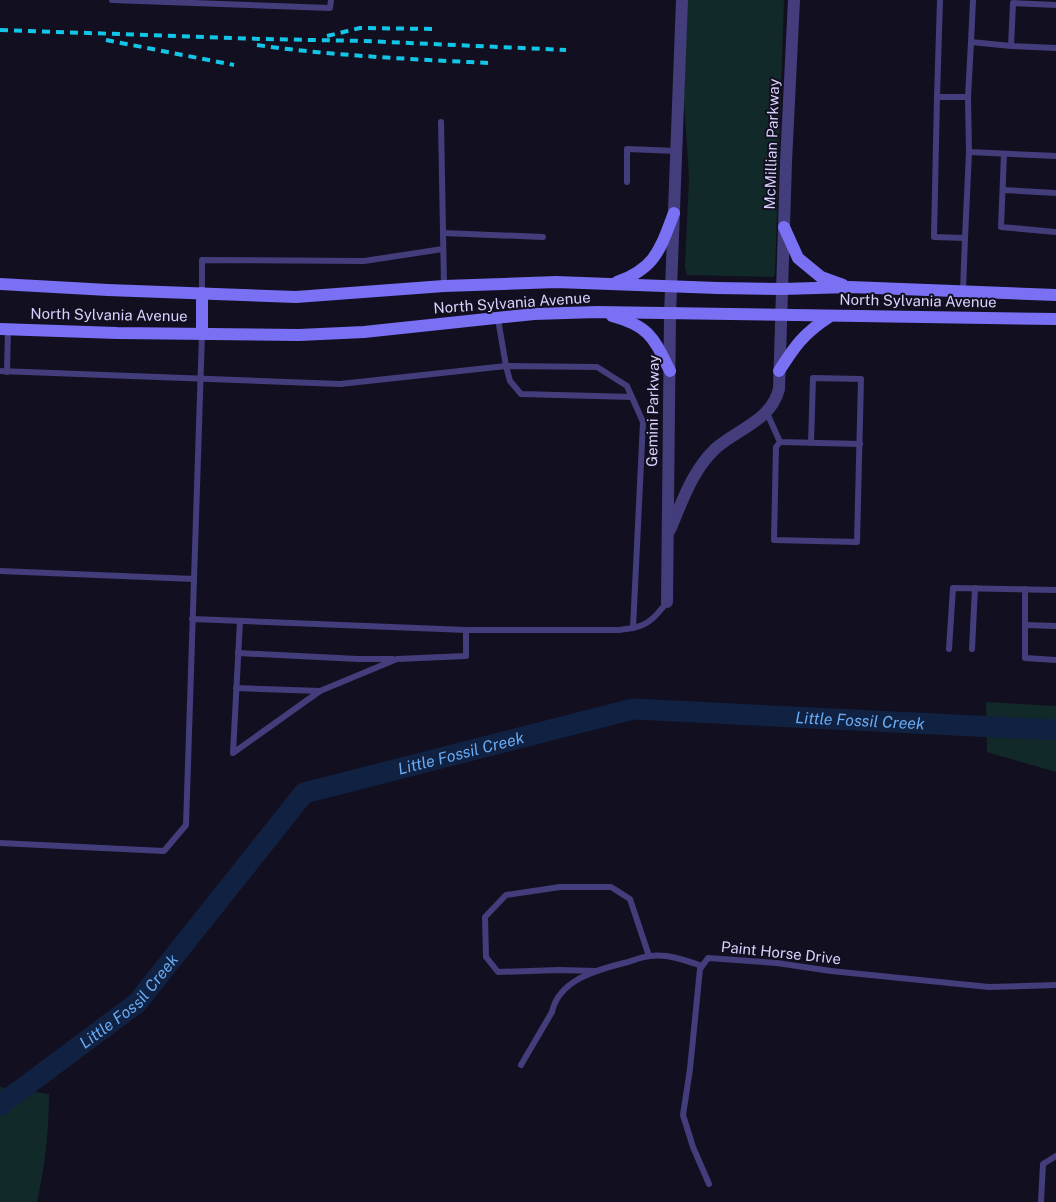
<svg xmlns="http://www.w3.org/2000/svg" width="1056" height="1202" font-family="'Public Sans',sans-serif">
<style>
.green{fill:#122929}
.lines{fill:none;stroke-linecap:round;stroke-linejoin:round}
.river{stroke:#112141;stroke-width:21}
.service{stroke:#433d7b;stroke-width:6}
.minor{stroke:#433d7b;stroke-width:12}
.secondary{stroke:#7a70f3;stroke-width:12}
.rail{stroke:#13c5e6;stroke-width:4;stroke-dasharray:8 6;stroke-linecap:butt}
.labels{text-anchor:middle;stroke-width:4;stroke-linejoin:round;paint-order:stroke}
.street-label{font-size:15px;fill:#d8d1fb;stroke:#120f20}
.water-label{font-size:16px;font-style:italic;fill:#68abf3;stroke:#120f20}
</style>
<rect width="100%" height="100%" fill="#120f20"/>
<!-- green -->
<g class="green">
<path d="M 687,0 L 784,0 L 775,274 L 773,277 L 687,275 L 685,267 L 689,178 L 684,100 Z"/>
<path d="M 986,702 L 1056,706 L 1056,772 L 987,752 Z"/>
<path d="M 0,1087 L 49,1094 C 49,1131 45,1166 37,1202 L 0,1202 Z"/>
</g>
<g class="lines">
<!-- river -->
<path class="river" id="s1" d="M 0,1105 L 137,1003 L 304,793 L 633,709 L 1056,730"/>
<!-- service -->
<g class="service">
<path d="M 112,0 L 330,8 L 331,0"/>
<path d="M 940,0 L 937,97 L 968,97"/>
<path d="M 973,0 L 971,42 L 1011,46"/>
<path d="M 1056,5 L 1013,3 L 1011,46 L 1056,48"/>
<path d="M 937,97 L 934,237 L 965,238 L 969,152 L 968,97 L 971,42"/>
<path d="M 441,122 L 444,286"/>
<path d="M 969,152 L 1056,156"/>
<path d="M 1004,154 L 1001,227 L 1056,232"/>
<path d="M 627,182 L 627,149 L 677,151"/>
<path d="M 1003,190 L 1056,193"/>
<path d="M 443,233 L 543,237"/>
<path d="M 963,291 L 965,238"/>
<path d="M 202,293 L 202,260 L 364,261 L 443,249"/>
<path d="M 0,371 L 340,384 L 506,366 L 498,319"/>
<path d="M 7,372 L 8,329"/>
<path d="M 767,413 L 780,442 L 860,444"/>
<path d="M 780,442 L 776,447 L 774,540 L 857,542 L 861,379 L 813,378 L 811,443"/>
<path d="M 0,571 L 194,579"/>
<path d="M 1025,589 L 1025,658 L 1056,660"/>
<path d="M 192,619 L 466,630 L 619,630 L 633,628 L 643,422 L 627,386 L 597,367 L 506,366 L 510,381 L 521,394 L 632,397"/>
<path d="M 240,621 L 233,753 L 320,691 L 397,659 L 466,656 L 466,630"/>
<path d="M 1025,625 L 1056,626"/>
<path d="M 633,628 C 649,625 657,615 667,602"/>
<path d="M 949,649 L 953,588 L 1056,590"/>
<path d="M 972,649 L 975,588"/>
<path d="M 238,653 L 358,659 L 393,659"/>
<path d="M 236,688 L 320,691"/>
<path d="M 0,843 L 164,851 L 186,825 L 202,334"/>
<path d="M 596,971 L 559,970 L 498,972 L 486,957 L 485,917 L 506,895 L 560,887 L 611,887 L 630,899 L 649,956"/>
<path d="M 521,1065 L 552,1012 C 559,980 596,970 624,963 C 632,961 641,957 650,956 C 668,954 685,960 702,966"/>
<path d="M 709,1184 L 693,1147 L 683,1115 L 690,1069 L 700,969 L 708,958 L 777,963 L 831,971 L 989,987 L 1056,985"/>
<path d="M 1041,1202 L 1043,1164 L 1056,1156"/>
</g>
<!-- minor -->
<g class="minor">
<path d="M 670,530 C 682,502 692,471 715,449 C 737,429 771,421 779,389 L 786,162 L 794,0"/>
<path d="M 667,602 L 670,315 L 682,0"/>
</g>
<!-- secondary -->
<g class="secondary">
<path d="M 784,227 L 798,258 L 821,277 L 843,285"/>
<path d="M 617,282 C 656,268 660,249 674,213"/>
<path d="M 0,284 L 108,290 L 296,297 L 444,286 L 556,282 L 717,288 L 782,289 L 850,287 L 1056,295"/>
<path d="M 202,293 L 202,334"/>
<path d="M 612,316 C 650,326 654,339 670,371"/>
<path d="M 0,329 L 117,333 L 299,335 L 364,332 L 534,314 L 597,312 L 1056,319"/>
<path d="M 779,371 C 795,346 803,334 829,317"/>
</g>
<!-- rail -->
<g class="rail">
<path d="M 0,30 L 263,39 L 365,41 L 566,50"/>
<path d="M 327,36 L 360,28 L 436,29"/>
<path d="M 106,40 L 234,65"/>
<path d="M 257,45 C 334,56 411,59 488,63"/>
</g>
</g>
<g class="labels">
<!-- street labels -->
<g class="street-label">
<text transform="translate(772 144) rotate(-88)" y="5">McMillian Parkway</text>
<text transform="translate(918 301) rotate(1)" y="5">North Sylvania Avenue</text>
<text transform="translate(512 303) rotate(-4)" y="5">North Sylvania Avenue</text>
<text transform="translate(109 315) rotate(1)" y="5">North Sylvania Avenue</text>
<text transform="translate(653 411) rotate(-89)" y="5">Gemini Parkway</text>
<text transform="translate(781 953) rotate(6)" y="5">Paint Horse Drive</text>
</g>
<!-- water labels -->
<g class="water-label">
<text dy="6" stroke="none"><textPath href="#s1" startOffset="1006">Little Fossil Creek</textPath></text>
<text dy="6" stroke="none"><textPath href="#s1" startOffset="601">Little Fossil Creek</textPath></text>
<text dy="6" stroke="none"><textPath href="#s1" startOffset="166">Little Fossil Creek</textPath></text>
</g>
</g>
</svg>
